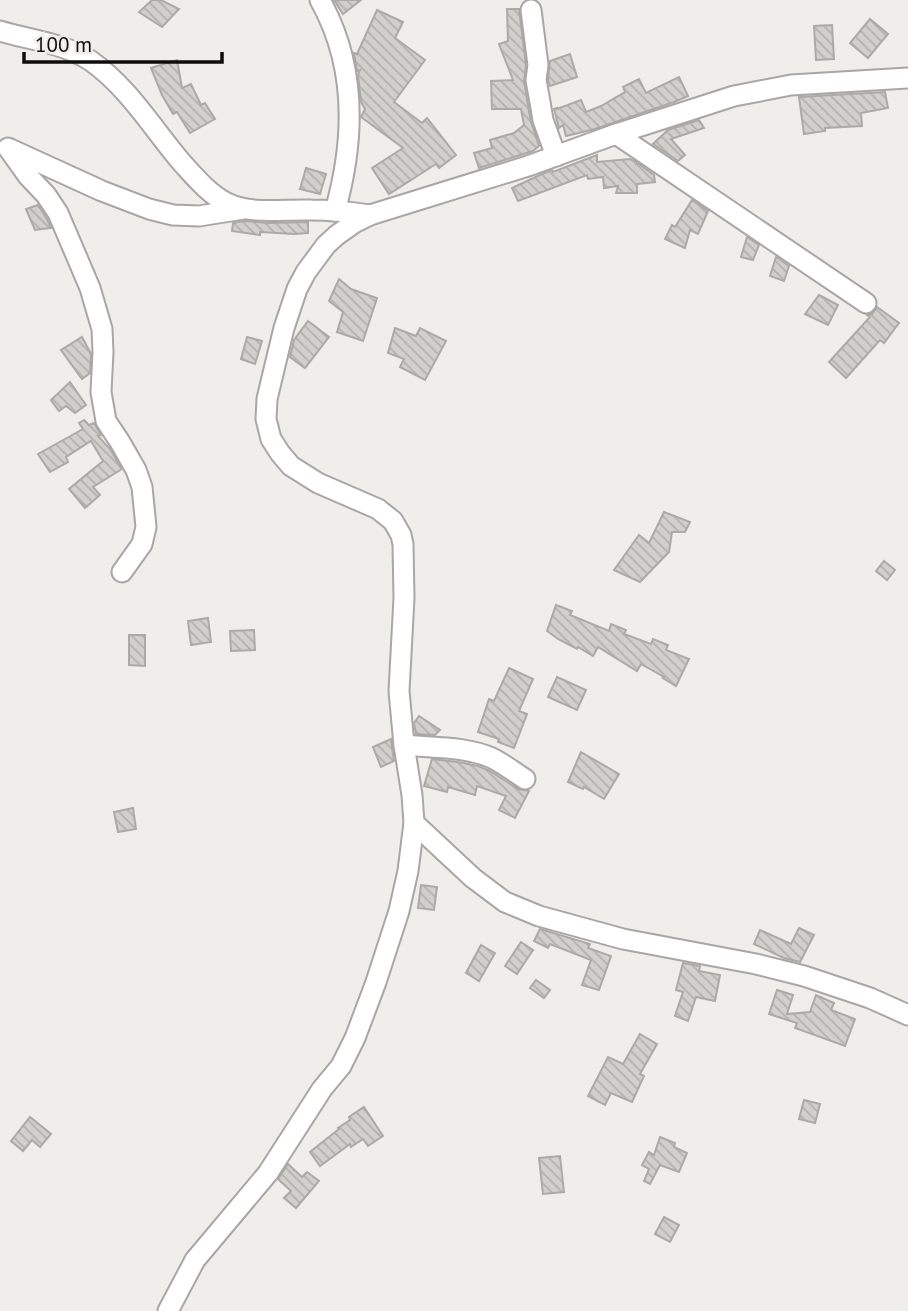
<svg xmlns="http://www.w3.org/2000/svg" width="908" height="1311" font-family="'PT Sans',sans-serif">
<style>
.building{fill:url(#building-back-hatch);stroke:#acaaa7;stroke-width:2}
.lines{fill:none;stroke-linecap:round;stroke-linejoin:round}
.minor-casing{stroke:#a9a6a4;stroke-width:23}
.minor{stroke:#fff;stroke-width:19}
</style>
<defs>
<pattern id="building-back-hatch" width="6" height="6" patternUnits="userSpaceOnUse" patternTransform="scale(1.75)"><rect width="6" height="6" fill="#d2d0cd"/><path d="M-1 5l2 2M0 0l6 6M5-1l2 2" fill="none" stroke="#b3b1af"/></pattern>
</defs>
<rect width="100%" height="100%" fill="#f0eeeb"/>
<!-- building -->
<g class="building">
<path d="M 152,0 L 161,0 L 179,9 L 162,27 L 139,12 Z"/>
<path d="M 334,0 L 361,0 L 343,14 Z"/>
<path d="M 507,9 L 519,9 L 526,65 L 524,82 L 531,122 L 539,146 L 533,151 L 479,168 L 474,153 L 492,148 L 490,140 L 514,133 L 524,125 L 521,109 L 492,109 L 491,81 L 513,80 L 499,44 L 508,41 Z"/>
<path d="M 377,10 L 403,22 L 395,38 L 425,60 L 394,102 L 422,123 L 427,118 L 456,155 L 439,168 L 436,164 L 389,194 L 372,168 L 403,148 L 361,117 L 365,109 L 361,102 L 358,75 L 360,70 L 357,71 L 354,53 L 357,54 Z"/>
<path d="M 870,19 L 888,34 L 868,58 L 850,43 Z"/>
<path d="M 832,25 L 834,59 L 816,60 L 814,26 Z"/>
<path d="M 570,54 L 577,77 L 550,86 L 548,80 L 550,61 Z"/>
<path d="M 177,60 L 182,88 L 191,84 L 201,105 L 205,103 L 215,119 L 190,133 L 177,112 L 173,114 L 162,95 L 151,68 Z"/>
<path d="M 679,77 L 688,96 L 674,102 L 595,129 L 566,136 L 563,125 L 559,128 L 554,109 L 557,108 L 557,109 L 581,100 L 586,112 L 601,106 L 625,92 L 623,87 L 639,79 L 646,93 Z"/>
<path d="M 885,92 L 888,108 L 861,113 L 862,126 L 825,128 L 825,131 L 804,134 L 799,97 Z"/>
<path d="M 699,120 L 704,128 L 671,139 L 685,155 L 678,161 L 653,144 L 668,130 Z"/>
<path d="M 597,155 L 597,162 L 630,159 L 636,162 L 636,164 L 639,164 L 654,175 L 655,182 L 637,184 L 637,193 L 616,193 L 618,186 L 604,188 L 603,177 L 588,179 L 587,175 L 518,201 L 512,188 L 542,174 L 552,170 L 553,172 Z"/>
<path d="M 306,168 L 326,174 L 320,194 L 300,189 Z"/>
<path d="M 692,200 L 708,211 L 698,234 L 690,230 L 685,248 L 665,239 L 672,225 L 675,227 Z"/>
<path d="M 38,205 L 47,219 L 51,228 L 35,230 L 26,209 Z"/>
<path d="M 245,221 L 268,223 L 308,222 L 308,233 L 294,234 L 260,232 L 260,235 L 232,231 L 233,223 Z"/>
<path d="M 747,237 L 759,245 L 753,260 L 741,257 Z"/>
<path d="M 776,257 L 789,266 L 784,281 L 770,276 Z"/>
<path d="M 339,279 L 351,289 L 377,298 L 363,341 L 337,332 L 343,312 L 329,301 Z"/>
<path d="M 819,295 L 838,305 L 828,325 L 805,314 Z"/>
<path d="M 877,307 L 899,323 L 884,343 L 880,340 L 846,378 L 829,362 L 870,317 L 867,315 L 872,314 Z"/>
<path d="M 308,321 L 329,337 L 305,368 L 290,357 L 294,340 Z"/>
<path d="M 395,328 L 416,336 L 420,328 L 446,341 L 425,380 L 400,367 L 404,359 L 388,353 Z"/>
<path d="M 82,337 L 91,354 L 90,373 L 82,379 L 61,350 Z"/>
<path d="M 247,337 L 262,341 L 255,364 L 241,359 Z"/>
<path d="M 70,382 L 86,405 L 75,413 L 66,406 L 59,411 L 51,400 Z"/>
<path d="M 84,420 L 89,425 L 94,423 L 101,435 L 98,436 L 110,449 L 122,469 L 93,487 L 100,495 L 85,508 L 69,489 L 103,461 L 91,441 L 66,457 L 68,462 L 50,472 L 38,454 L 83,429 L 79,423 Z"/>
<path d="M 664,512 L 690,522 L 685,532 L 672,532 L 669,552 L 640,582 L 614,570 L 639,535 L 649,543 Z"/>
<path d="M 884,561 L 895,570 L 887,580 L 876,571 Z"/>
<path d="M 556,605 L 572,611 L 570,615 L 609,631 L 611,624 L 626,630 L 624,634 L 651,644 L 653,639 L 668,645 L 666,650 L 689,659 L 676,686 L 663,678 L 664,677 L 641,664 L 637,671 L 598,647 L 593,656 L 578,647 L 577,649 L 558,639 L 547,631 Z"/>
<path d="M 208,618 L 211,642 L 191,645 L 188,621 Z"/>
<path d="M 254,630 L 255,650 L 231,651 L 230,631 Z"/>
<path d="M 129,635 L 145,635 L 145,666 L 129,665 Z"/>
<path d="M 509,668 L 533,679 L 519,711 L 527,714 L 514,748 L 498,742 L 499,739 L 478,732 L 489,699 L 494,701 Z"/>
<path d="M 557,677 L 586,690 L 577,710 L 548,697 Z"/>
<path d="M 419,716 L 440,730 L 435,735 L 416,734 L 414,723 Z"/>
<path d="M 391,739 L 394,761 L 381,767 L 373,747 Z"/>
<path d="M 581,752 L 619,774 L 604,799 L 584,787 L 583,789 L 568,782 Z"/>
<path d="M 432,759 L 458,762 L 478,766 L 490,771 L 518,789 L 529,791 L 515,818 L 499,810 L 506,796 L 477,786 L 475,795 L 448,787 L 447,792 L 424,786 Z"/>
<path d="M 133,808 L 136,829 L 118,832 L 114,812 Z"/>
<path d="M 421,885 L 437,887 L 434,910 L 418,908 Z"/>
<path d="M 799,928 L 814,935 L 800,962 L 784,958 L 754,944 L 760,930 L 791,944 Z"/>
<path d="M 540,929 L 590,944 L 588,948 L 611,956 L 599,990 L 582,985 L 591,960 L 550,944 L 548,948 L 534,941 Z"/>
<path d="M 521,942 L 533,950 L 517,974 L 505,966 Z"/>
<path d="M 481,945 L 495,953 L 479,981 L 466,973 Z"/>
<path d="M 683,963 L 700,966 L 699,971 L 720,975 L 715,1001 L 696,997 L 688,1021 L 675,1016 L 683,992 L 676,990 Z"/>
<path d="M 536,980 L 550,990 L 544,998 L 530,988 Z"/>
<path d="M 777,990 L 793,995 L 787,1014 L 810,1012 L 816,995 L 834,1003 L 831,1010 L 855,1019 L 845,1046 L 795,1028 L 797,1023 L 769,1014 Z"/>
<path d="M 640,1034 L 657,1044 L 640,1074 L 644,1076 L 632,1102 L 611,1093 L 605,1105 L 588,1096 L 608,1057 L 623,1064 Z"/>
<path d="M 804,1100 L 820,1104 L 815,1123 L 799,1119 Z"/>
<path d="M 364,1107 L 383,1136 L 368,1146 L 363,1139 L 351,1147 L 350,1144 L 320,1166 L 310,1152 L 339,1129 L 338,1128 L 350,1120 L 349,1117 Z"/>
<path d="M 30,1117 L 51,1134 L 40,1147 L 32,1140 L 23,1151 L 11,1141 Z"/>
<path d="M 660,1137 L 675,1143 L 674,1147 L 687,1153 L 679,1172 L 660,1165 L 650,1184 L 644,1181 L 649,1169 L 642,1165 L 649,1152 L 654,1155 Z"/>
<path d="M 560,1156 L 564,1192 L 543,1194 L 539,1158 Z"/>
<path d="M 288,1164 L 302,1177 L 307,1172 L 319,1181 L 296,1208 L 284,1198 L 291,1191 L 278,1179 Z"/>
<path d="M 664,1217 L 679,1225 L 670,1242 L 655,1234 Z"/>
</g>
<g class="lines">
<!-- minor casing -->
<g class="minor-casing">
<g id="minor">
<path d="M 320,0 C 357,66 355,140 335,211"/>
<path d="M 531,10 L 538,65 L 536,80 L 540,102 L 543,120 L 556,156"/>
<path d="M 0,31 C 30,40 64,43 91,61 C 129,88 153,129 183,164 C 196,178 209,194 227,203 C 252,215 284,209 311,210 C 331,210 350,212 370,215"/>
<path d="M 616,134 L 866,303"/>
<path d="M 8,148 L 28,176 L 46,195 L 58,213 L 90,288 L 102,329 L 103,352 L 101,392 L 106,421 L 120,442 L 136,470 L 142,487 L 146,527 L 142,544 L 122,572"/>
<path d="M 10,149 L 102,191 L 149,209 L 173,215 L 199,216 L 243,209"/>
<path d="M 404,745 C 432,748 465,746 492,758 C 504,764 514,772 525,779"/>
<path d="M 414,823 L 473,878 L 505,902 L 539,916 L 623,939 L 756,964 L 804,976 L 870,998 L 908,1015"/>
<path d="M 168,1311 L 195,1260 L 268,1173 L 322,1089 L 341,1066 L 355,1038 L 376,982 L 399,911 L 408,871 L 414,823 L 412,795 L 404,745 L 399,691 L 404,598 L 403,544 L 401,535 L 393,521 L 378,509 L 318,483 L 291,466 L 280,453 L 271,439 L 266,419 L 267,399 L 272,378 L 284,328 L 297,289 L 306,272 L 326,245 L 337,235 L 354,223 L 370,215 L 528,166 L 616,134 L 734,96 L 791,85 L 908,78"/>
</g>
</g>
<!-- minor -->
<use href="#minor" class="minor"/>
</g>
<!-- scale -->
<path d="M24 52v10h198v-10" fill="none" stroke="#0e0d0c" stroke-width="3.5"/>
<text x="35" y="52" font-size="21" fill="#0e0d0c" stroke="#f0eeeb" stroke-width="5" paint-order="stroke">100 m</text>
</svg>
